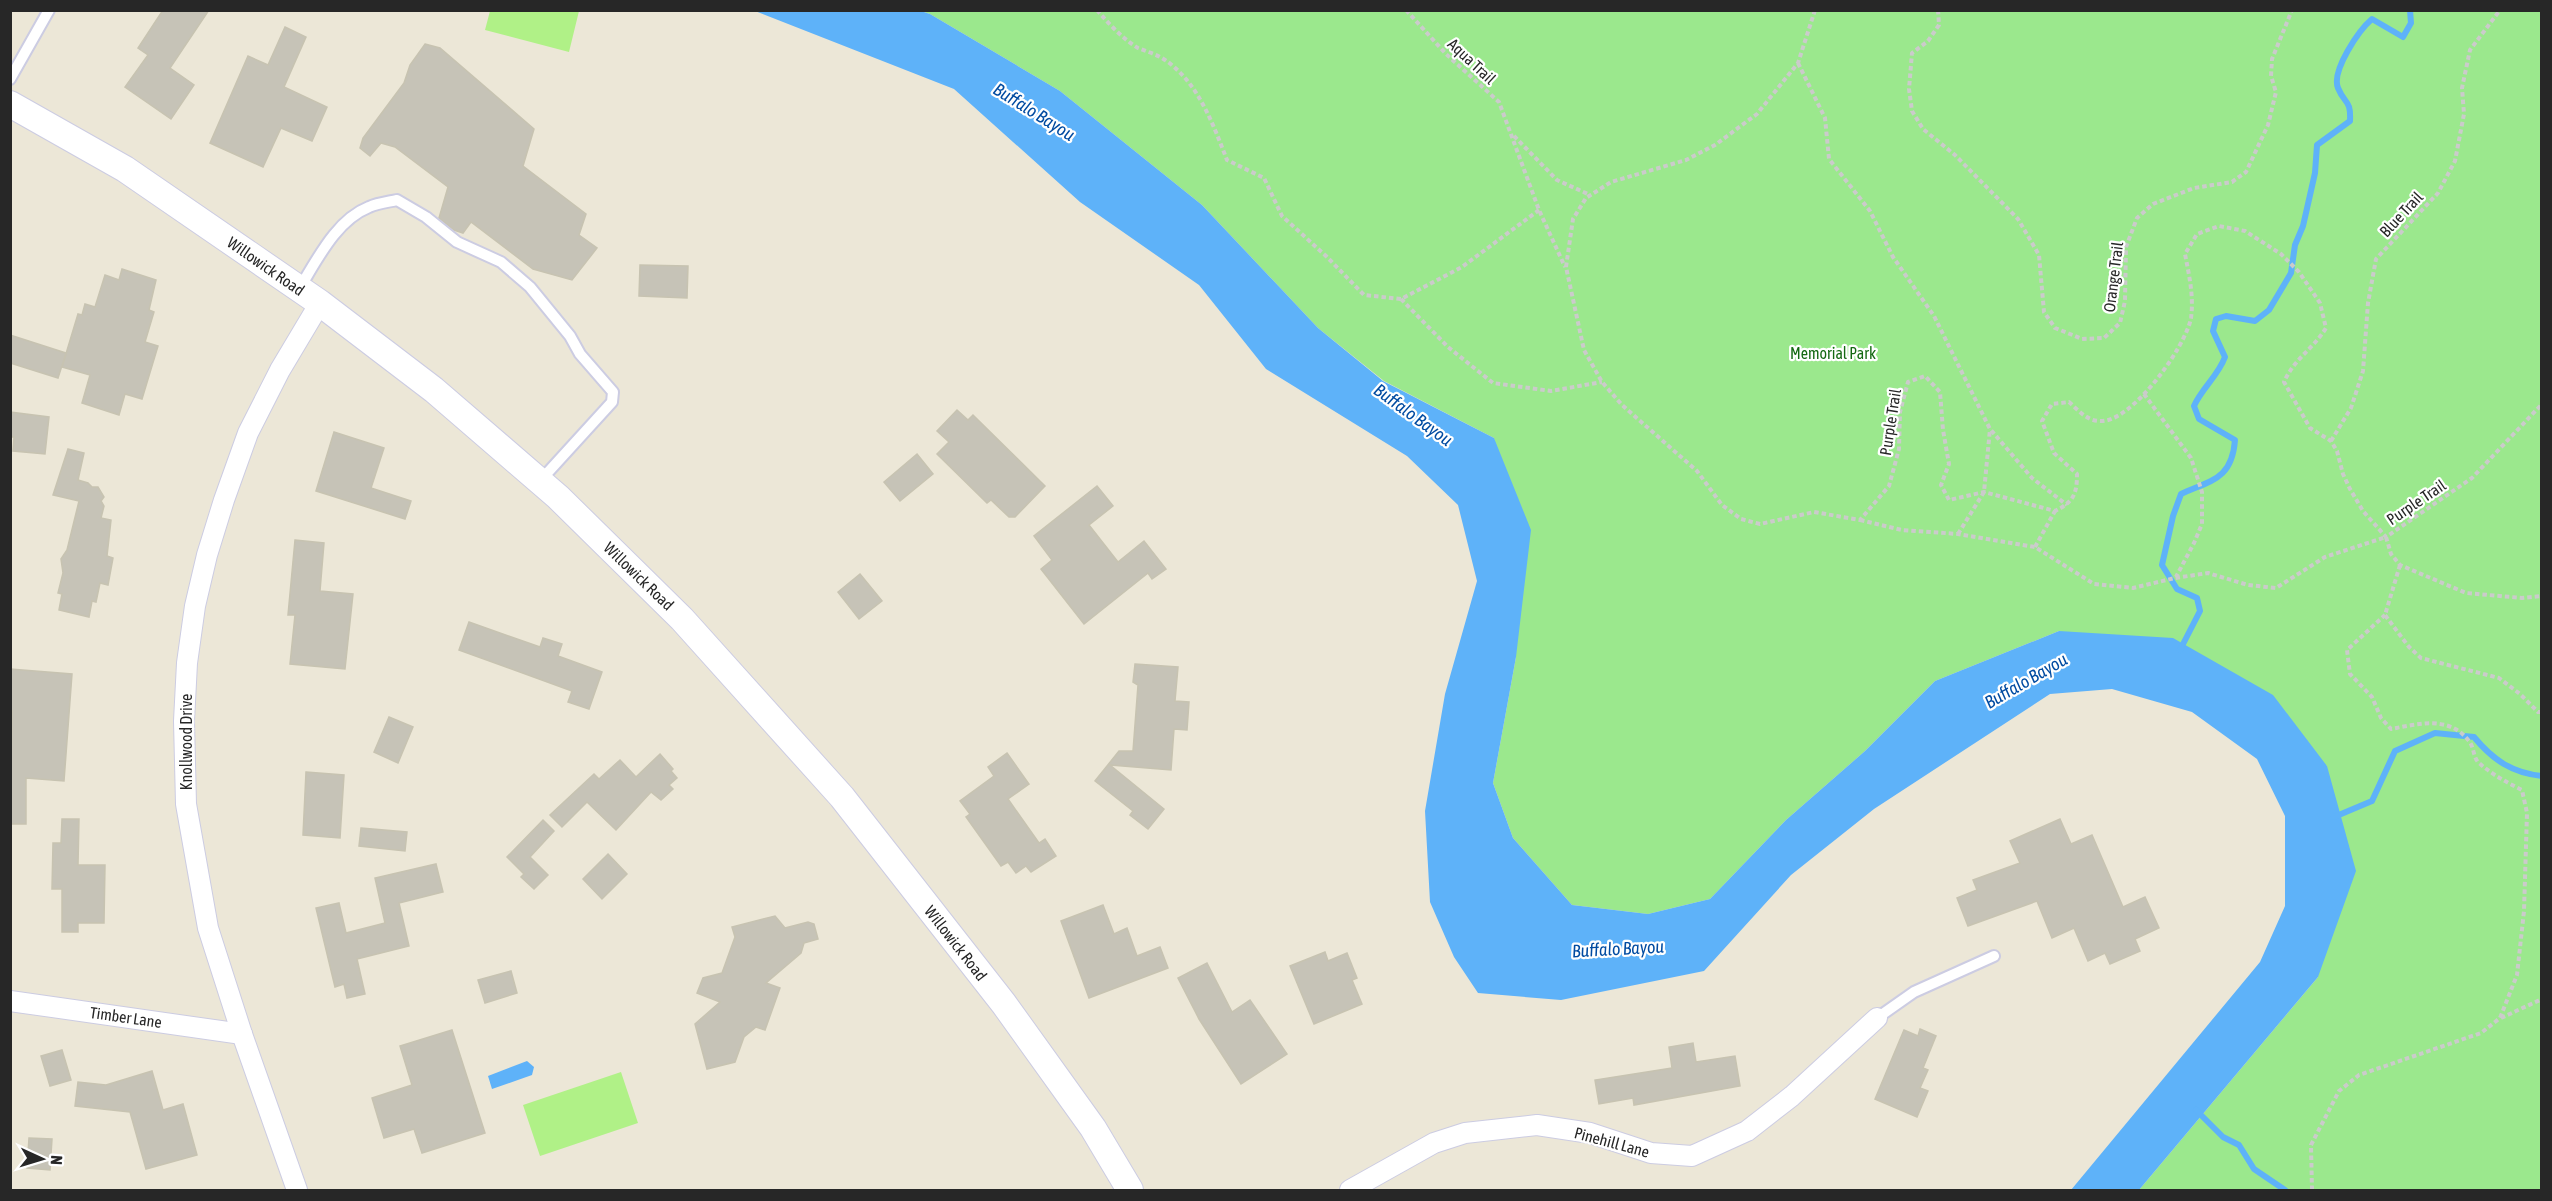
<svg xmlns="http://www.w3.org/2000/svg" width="2552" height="1201" font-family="'Asap Condensed',sans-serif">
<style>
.green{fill:#9be88d}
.pitch{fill:#b0f187}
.water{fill:#5eb2f9}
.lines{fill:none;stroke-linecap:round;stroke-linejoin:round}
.stream{stroke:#5eb2f9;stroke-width:6}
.building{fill:#c6c3b7;stroke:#c7c3b1;stroke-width:1.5}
.service-casing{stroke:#cccce2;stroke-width:14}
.minor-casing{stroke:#cccce2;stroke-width:22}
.tertiary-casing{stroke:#cccce2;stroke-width:28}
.path{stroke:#cbcbcb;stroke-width:4;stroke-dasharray:4.5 3;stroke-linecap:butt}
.service{stroke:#fff;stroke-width:10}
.minor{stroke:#fff;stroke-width:20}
.tertiary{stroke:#fff;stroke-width:26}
.labels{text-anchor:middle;stroke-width:4.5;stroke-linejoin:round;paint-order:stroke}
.street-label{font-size:16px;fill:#272727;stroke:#fff}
.park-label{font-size:16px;fill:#146912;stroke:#fff}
.water-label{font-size:18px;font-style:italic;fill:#014ba1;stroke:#fff}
</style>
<rect width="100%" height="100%" fill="#ece7d7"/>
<!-- green -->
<path class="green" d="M 921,11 L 2541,11 L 2541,1190 L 2139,1190 L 2318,977 L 2327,766 L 2059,631 L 1935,681 L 1865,751 L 1786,820 L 1710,899 L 1648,914 L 1572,905 L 1513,838 L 1493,783 L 1516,657 L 1494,438 L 1384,381 L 1318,328 L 1202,205 L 1060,91 L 930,14 Z"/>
<!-- pitch -->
<g class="pitch">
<path d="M 490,11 L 490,10 L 579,11 L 569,52 L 485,30 Z"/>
<path d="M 621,1072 L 638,1123 L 540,1156 L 523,1105 Z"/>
</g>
<!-- water -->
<g class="water">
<path d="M 921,11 L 930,14 L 1060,91 L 1202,205 L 1318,328 L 1383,381 L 1494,438 L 1531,530 L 1516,657 L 1493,783 L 1513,838 L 1572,905 L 1648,914 L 1710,899 L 1786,820 L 1865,751 L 1935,681 L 2059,631 L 2173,638 L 2273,695 L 2327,766 L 2356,871 L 2318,977 L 2139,1190 L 2071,1190 L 2260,962 L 2285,906 L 2285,816 L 2257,759 L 2192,712 L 2112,689 L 2050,694 L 1874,809 L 1791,875 L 1704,971 L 1561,1000 L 1478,993 L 1454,957 L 1430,902 L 1425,811 L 1445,694 L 1477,581 L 1458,505 L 1407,456 L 1266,369 L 1199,285 L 1080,202 L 954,89 L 755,11 Z"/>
<path d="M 527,1061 L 534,1067 L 532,1075 L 492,1089 L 488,1076 Z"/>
</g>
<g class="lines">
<!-- stream -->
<g class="stream">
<path d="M 2180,650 L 2200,611 L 2197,598 L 2177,589 L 2162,565 L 2173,516 L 2181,494 C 2212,480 2232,479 2235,440 L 2199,419 L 2194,406 C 2202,388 2218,376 2225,357 L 2213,331 L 2216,319 L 2226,316 L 2255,321 L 2269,310 L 2291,273 L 2295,245 L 2303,226 L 2315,173 L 2317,145 L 2350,121 C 2351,99 2345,105 2338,88 C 2331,71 2359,30 2372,19 L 2403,37 L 2411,23 L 2410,10"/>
<path d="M 2334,817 L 2372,801 L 2395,751 L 2435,733 L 2474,737 C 2493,760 2512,773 2542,776"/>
<path d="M 2196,1110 L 2223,1137 L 2239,1145 L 2254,1169 L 2285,1190"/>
</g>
</g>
<!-- building -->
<g class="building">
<path d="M 163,10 L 209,10 L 170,68 L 194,85 L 171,119 L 125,87 L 148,55 L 138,48 Z"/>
<path d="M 285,27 L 306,37 L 284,87 L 327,107 L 312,141 L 281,128 L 263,167 L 210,143 L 248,56 L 268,65 Z"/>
<path d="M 425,44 L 440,48 L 534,129 L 523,166 L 586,214 L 579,235 L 597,248 L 572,280 L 533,269 L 471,222 L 463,233 L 454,230 L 439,218 L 448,187 L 395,147 L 381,143 L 370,156 L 360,148 L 363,138 L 404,83 L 410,65 Z"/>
<path d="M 640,265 L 688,266 L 687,298 L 639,296 Z"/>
<path d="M 122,269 L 156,280 L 149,310 L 154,312 L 145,342 L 158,346 L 142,399 L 125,394 L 119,415 L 82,403 L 90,375 L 62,367 L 78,314 L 82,315 L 85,304 L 95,307 L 105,275 L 119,280 Z"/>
<path d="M 10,335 L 66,353 L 58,378 L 10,363 Z"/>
<path d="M 957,410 L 968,420 L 973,415 L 1045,486 L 1015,517 L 1009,517 L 991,500 L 987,503 L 937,454 L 949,442 L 937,431 Z"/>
<path d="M 10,412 L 49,417 L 45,454 L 13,451 L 14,437 L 10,437 Z"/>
<path d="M 334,432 L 384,448 L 371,488 L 411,501 L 405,519 L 316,491 Z"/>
<path d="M 68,449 L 84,453 L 78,480 L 88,483 L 92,487 L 98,487 L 104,497 L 101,501 L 104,506 L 101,518 L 111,520 L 107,556 L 113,558 L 108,585 L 100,583 L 96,602 L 92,601 L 89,617 L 59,610 L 62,594 L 58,593 L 63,573 L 61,559 L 67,550 L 79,501 L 53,495 Z"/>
<path d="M 917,454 L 933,474 L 900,501 L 884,482 Z"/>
<path d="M 1097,486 L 1113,506 L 1089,525 L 1118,562 L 1144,541 L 1166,569 L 1152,579 L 1148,573 L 1084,624 L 1041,569 L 1052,560 L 1034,536 Z"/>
<path d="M 295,540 L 324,543 L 320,591 L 353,594 L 345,669 L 290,664 L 295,615 L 288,615 Z"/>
<path d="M 860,574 L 882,601 L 859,619 L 838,592 Z"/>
<path d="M 469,622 L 540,647 L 543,638 L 562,644 L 558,656 L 602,672 L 589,709 L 568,702 L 572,691 L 459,650 Z"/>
<path d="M 1135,664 L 1178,667 L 1175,701 L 1189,702 L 1187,730 L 1174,729 L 1171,770 L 1110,765 L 1164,809 L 1148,829 L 1130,815 L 1133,811 L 1095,781 L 1119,751 L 1133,751 L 1138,685 L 1133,682 Z"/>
<path d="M 10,669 L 72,674 L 64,781 L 26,778 L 26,824 L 10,824 L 12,711 L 10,710 Z"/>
<path d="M 389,717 L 413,727 L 398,763 L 374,752 Z"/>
<path d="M 1007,753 L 1029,784 L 1008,799 L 1039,843 L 1045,839 L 1056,856 L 1031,872 L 1026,866 L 1016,873 L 1008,862 L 1001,866 L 966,817 L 970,814 L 960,801 L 994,776 L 988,767 Z"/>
<path d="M 660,754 L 673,769 L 671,771 L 677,778 L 669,785 L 673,789 L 661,800 L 651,792 L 616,830 L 587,802 L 562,827 L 550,815 L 594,774 L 599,779 L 620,760 L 636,777 Z"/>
<path d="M 306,772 L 344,775 L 340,838 L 303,835 Z"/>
<path d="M 62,819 L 79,819 L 78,865 L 105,865 L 104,923 L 78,923 L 78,932 L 62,932 L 62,889 L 52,889 L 53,843 L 61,843 Z"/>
<path d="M 2060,819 L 2071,844 L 2092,835 L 2123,907 L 2145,897 L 2159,928 L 2135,939 L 2140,951 L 2110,964 L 2105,953 L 2088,961 L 2074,928 L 2052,938 L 2037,901 L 1968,926 L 1957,898 L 1977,890 L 1973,880 L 2020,863 L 2010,841 Z"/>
<path d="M 543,820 L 554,831 L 530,857 L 548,875 L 534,889 L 521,877 L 524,874 L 507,857 Z"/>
<path d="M 361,828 L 407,832 L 405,851 L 359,846 Z"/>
<path d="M 608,854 L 627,874 L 602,899 L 583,879 Z"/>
<path d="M 436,864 L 443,892 L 399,903 L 409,946 L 357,959 L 365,994 L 347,998 L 344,984 L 335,987 L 316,908 L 339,903 L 346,933 L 385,923 L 375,878 Z"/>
<path d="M 1103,905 L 1114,934 L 1127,928 L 1137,956 L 1160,947 L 1168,968 L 1089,998 L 1061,921 Z"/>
<path d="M 775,916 L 785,928 L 808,922 L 814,924 L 818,939 L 804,943 L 801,953 L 766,983 L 780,988 L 765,1030 L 756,1027 L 744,1037 L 735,1062 L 707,1069 L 695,1024 L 720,1002 L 697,993 L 703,978 L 722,973 L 735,937 L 732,927 Z"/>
<path d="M 1325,952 L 1328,961 L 1347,953 L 1357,978 L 1352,980 L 1362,1004 L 1314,1024 L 1290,966 Z"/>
<path d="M 1207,963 L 1232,1012 L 1250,1000 L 1287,1054 L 1241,1084 L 1199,1019 L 1178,978 Z"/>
<path d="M 511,971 L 517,993 L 485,1003 L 478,980 Z"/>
<path d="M 1920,1029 L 1936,1036 L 1923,1068 L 1928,1070 L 1920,1088 L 1928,1091 L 1917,1117 L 1875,1099 L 1904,1030 L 1918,1036 Z"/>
<path d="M 452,1030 L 485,1133 L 422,1153 L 414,1129 L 384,1138 L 372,1098 L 412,1085 L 400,1046 Z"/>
<path d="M 1693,1043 L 1696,1062 L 1735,1056 L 1740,1086 L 1634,1105 L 1633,1098 L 1599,1104 L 1595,1080 L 1672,1068 L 1669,1047 Z"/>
<path d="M 62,1050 L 71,1080 L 50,1086 L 41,1056 Z"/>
<path d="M 152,1071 L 163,1110 L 183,1104 L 197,1155 L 146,1169 L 130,1112 L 75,1106 L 78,1082 L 106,1085 Z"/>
<path d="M 29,1138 L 52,1139 L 50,1170 L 27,1168 Z"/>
</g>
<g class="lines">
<!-- service casing -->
<g class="service-casing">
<g id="service">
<path d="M 10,79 L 49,10"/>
<path d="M 299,289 C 317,260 336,220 369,207 C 378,203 388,202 397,200 L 426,217 L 457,242 L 501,262 L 530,287 L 570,336 L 580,354 L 613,392 L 612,402 L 540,481"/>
<path d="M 1877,1018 L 1914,992 L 1994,956"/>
</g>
</g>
<!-- minor casing -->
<g class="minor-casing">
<g id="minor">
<path d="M 10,1001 L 242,1034"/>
<path d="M 297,1190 L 242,1034 L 208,928 L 186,804 L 184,721 L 187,663 L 195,606 L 207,555 L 224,500 L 248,433 L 280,370 L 320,303"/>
<path d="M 1350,1190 L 1434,1143 L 1465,1133 L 1537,1125 L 1590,1133 L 1651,1153 L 1692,1156 L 1747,1131 L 1792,1096 L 1877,1018"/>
</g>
</g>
<!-- tertiary casing -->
<g class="tertiary-casing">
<path id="tertiary" d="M 10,104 L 125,169 L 320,303 L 434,390 L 558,497 L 682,619 L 842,797 L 1004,1004 L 1093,1128 L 1130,1190"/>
</g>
<!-- path -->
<g class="path">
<path d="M 1097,10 C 1109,24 1123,39 1138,48 C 1148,52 1159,55 1168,62 C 1199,85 1213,124 1227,160 L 1264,178 L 1282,216 L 1326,256 L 1364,295 L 1401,299 L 1462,267 L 1539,210"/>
<path d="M 1406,10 L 1446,54 L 1499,102 L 1539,210 L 1565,267"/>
<path d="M 1815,10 L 1798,63 L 1757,114 L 1715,145 L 1686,160 L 1611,182 L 1586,198 L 1573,219 L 1566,267 L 1584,350 L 1602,382 L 1622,405 L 1697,471 L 1722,505 L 1741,519 L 1760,524 L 1814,512 L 1860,520 L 1889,486 L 1899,449 L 1900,412 L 1908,382 L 1925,376 L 1940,392 L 1943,430 L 1949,464 L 1941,485 L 1949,500 L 1984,492 L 2055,511 C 2073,502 2077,495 2077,474 L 2054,453 L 2042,421 L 2052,404 L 2069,402 C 2078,410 2087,421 2100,421 C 2132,423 2186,346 2191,318 C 2194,296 2189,275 2185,254 L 2197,234 L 2219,226 L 2245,231 L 2281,254 L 2299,272 L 2320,303 L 2326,328 C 2313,349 2294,359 2284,382 L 2310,428 L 2331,441 L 2337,451 L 2343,474 L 2350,489 L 2363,511 L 2386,537 L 2472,478 L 2542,404"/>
<path d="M 1938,10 L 1939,25 L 1928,41 L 1912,53 L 1909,89 L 1912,111 L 1923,129 L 1955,155 L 2018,219 L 2039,255 L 2044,312 L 2055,328 L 2070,334 L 2082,339 L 2104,338 L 2120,323 L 2125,301 L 2126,247 L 2137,218 L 2153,204 L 2194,188 L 2232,182 L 2246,172 L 2268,125 L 2276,92 L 2271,76 L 2272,59 L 2292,10"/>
<path d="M 1798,63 L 1825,118 L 1829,159 L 1870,211 L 1893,257 L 1934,316 L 1990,429 L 2032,478 L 2067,505"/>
<path d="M 1514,136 L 1557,180 L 1590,195"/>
<path d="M 1401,299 L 1448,347 L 1493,383 L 1551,391 L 1602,382"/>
<path d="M 2144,394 L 2191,458 L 2202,492 L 2202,524 L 2194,543 L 2176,577"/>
<path d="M 2331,441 L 2351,408 L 2363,371 L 2368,303 L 2376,259 L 2438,193 L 2455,161 L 2464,114 L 2462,88 L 2470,50 L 2500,10"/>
<path d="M 1860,520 L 1902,530 L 1958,534 L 2035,547 L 2094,584 L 2133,588 L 2175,578 L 2208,573 L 2248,585 L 2276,588 L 2325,557 L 2386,537 L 2391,554 L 2400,565 L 2466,593 L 2522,598 L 2542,596"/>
<path d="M 1958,534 L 1984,492 L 1990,429"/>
<path d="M 2035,547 L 2055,511"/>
<path d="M 2400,565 L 2385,615 L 2409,647 L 2421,658 L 2499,678 L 2520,694 L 2538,712 L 2542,712"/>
<path d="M 2501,1018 L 2542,999"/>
<path d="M 2312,1190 L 2311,1145 L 2339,1091 L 2359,1075 L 2481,1033 L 2500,1018 L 2517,975 L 2524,911 L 2527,813 L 2522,790 C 2506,782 2491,774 2478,762 C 2473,756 2474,747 2469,741 C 2449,715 2418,724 2391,729 L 2381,718 L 2372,697 L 2350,674 L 2347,650 L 2385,615"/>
</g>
<!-- service -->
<use href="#service" class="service"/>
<!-- minor -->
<use href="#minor" class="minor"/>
<!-- tertiary -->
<use href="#tertiary" class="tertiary"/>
</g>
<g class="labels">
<!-- street labels -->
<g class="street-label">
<text transform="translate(1472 61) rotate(43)" y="6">Aqua Trail</text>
<text transform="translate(2401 214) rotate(-47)" y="6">Blue Trail</text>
<text transform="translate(266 266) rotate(35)" y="6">Willowick Road</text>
<text transform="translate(2113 277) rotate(-83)" y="6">Orange Trail</text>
<text transform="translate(1890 422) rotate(-81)" y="6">Purple Trail</text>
<text transform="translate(2416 502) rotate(-34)" y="6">Purple Trail</text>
<text transform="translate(639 576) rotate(44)" y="6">Willowick Road</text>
<text transform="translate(186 742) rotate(-90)" y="6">Knollwood Drive</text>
<text transform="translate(956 943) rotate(52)" y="6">Willowick Road</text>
<text transform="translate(126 1017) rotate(8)" y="6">Timber Lane</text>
<text transform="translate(1612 1142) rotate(15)" y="6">Pinehill Lane</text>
</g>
<!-- park labels -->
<g class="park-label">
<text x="1833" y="359">Memorial Park</text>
</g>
<!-- water labels -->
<g class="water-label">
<text transform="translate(1034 112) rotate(32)" y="6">Buffalo Bayou</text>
<text transform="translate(1413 415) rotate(36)" y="6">Buffalo Bayou</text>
<text transform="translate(2026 681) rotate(-30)" y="6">Buffalo Bayou</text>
<text transform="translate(1618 949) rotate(-3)" y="6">Buffalo Bayou</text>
</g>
</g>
<!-- border -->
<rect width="2552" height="1201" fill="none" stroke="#272727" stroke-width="24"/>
<!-- north arrow -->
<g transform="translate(42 1159) rotate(94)" stroke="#ffffff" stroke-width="4.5" paint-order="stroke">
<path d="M0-4.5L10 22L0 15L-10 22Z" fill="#272727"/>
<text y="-9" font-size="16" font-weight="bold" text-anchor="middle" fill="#272727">N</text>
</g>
</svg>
